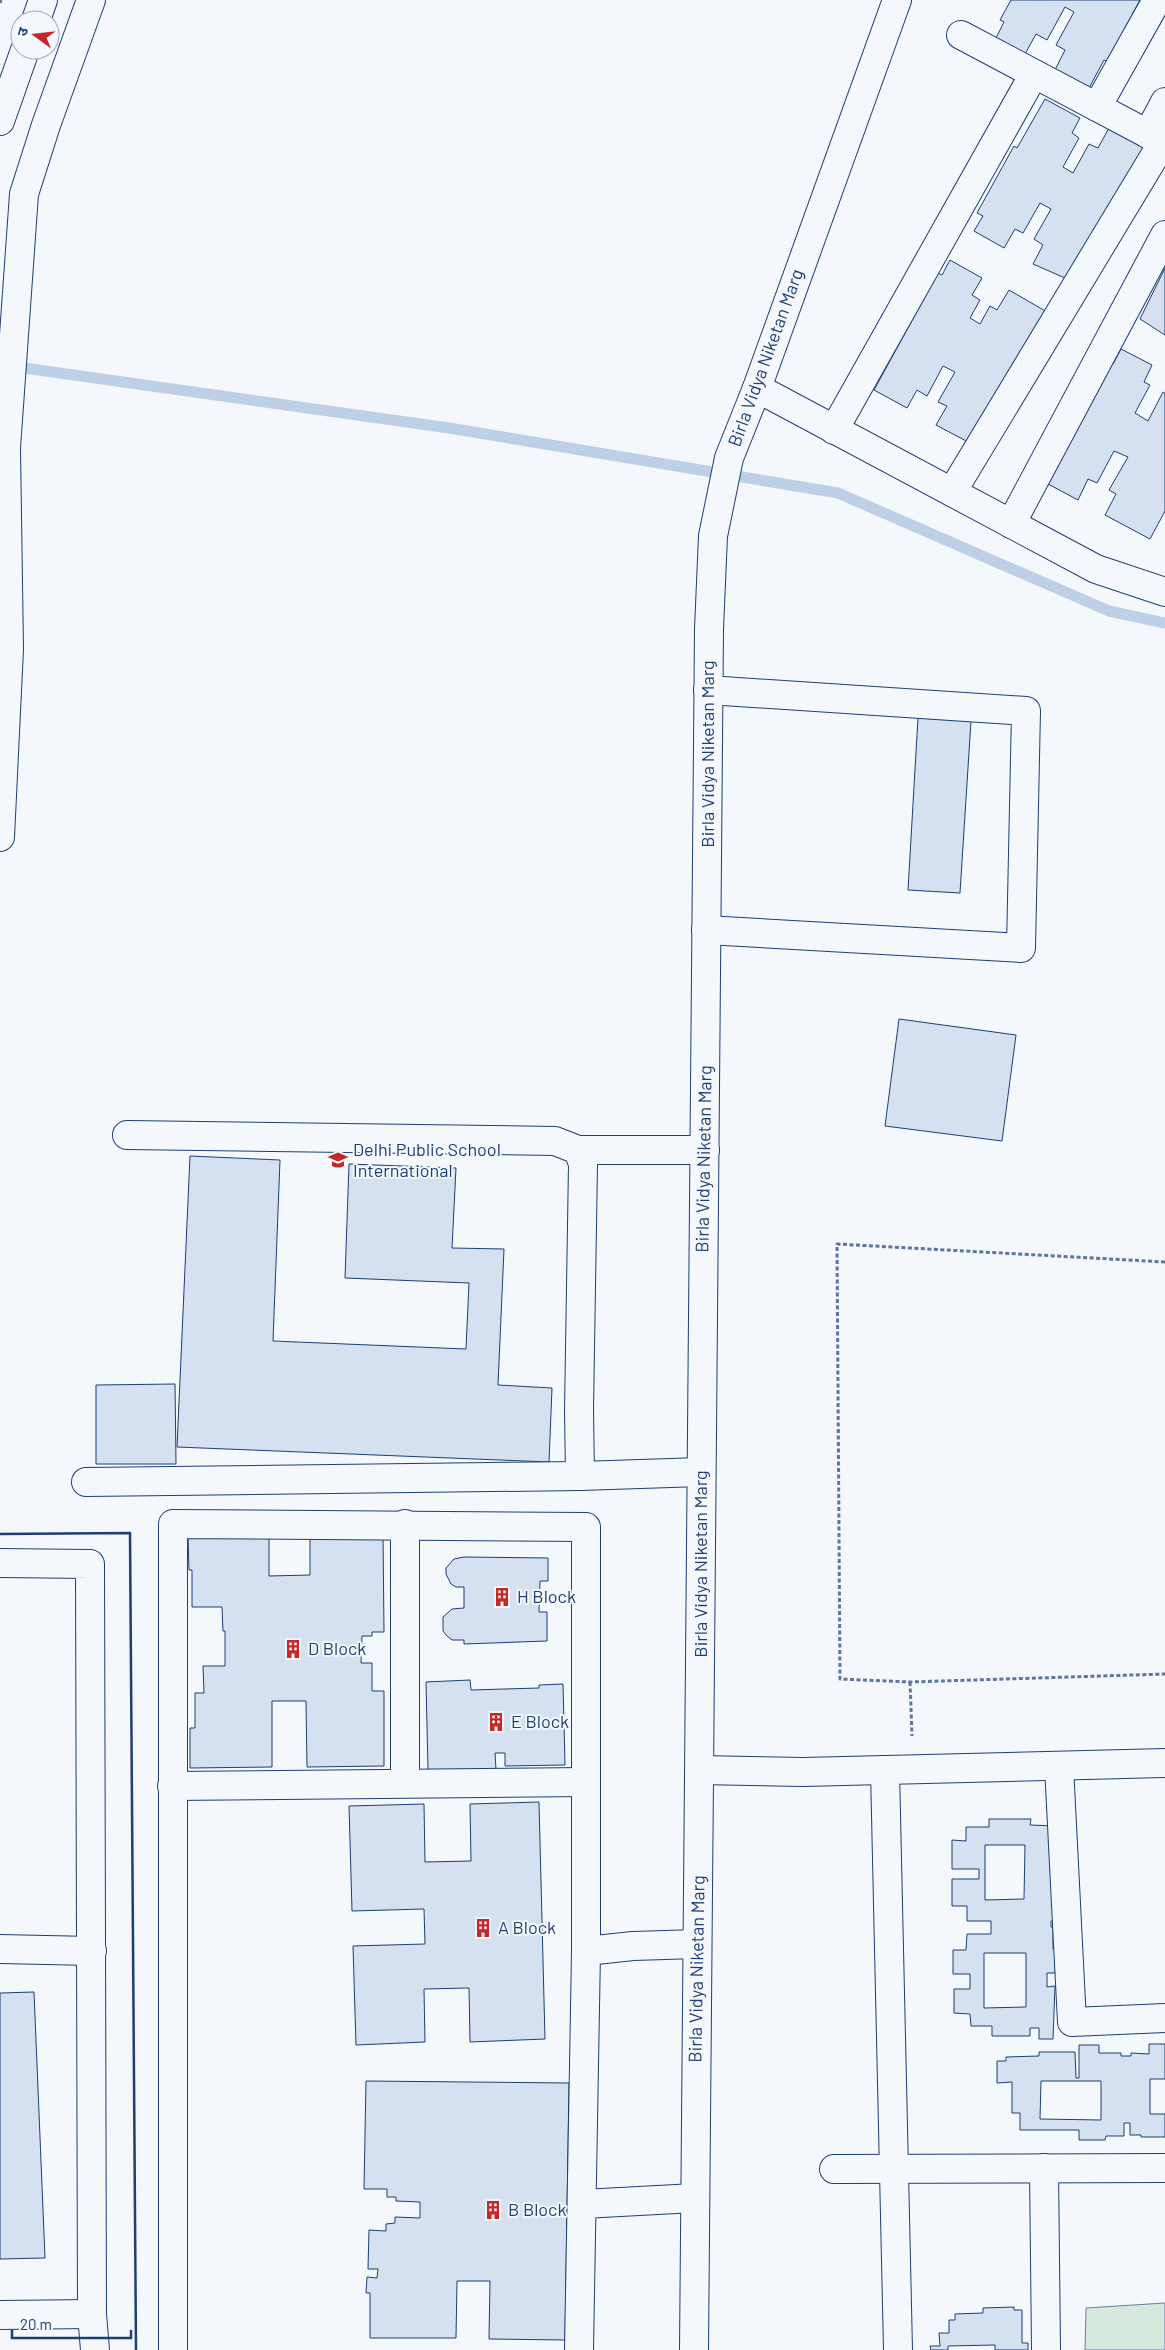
<svg xmlns="http://www.w3.org/2000/svg" width="1165" height="2350" font-family="Barlow,'Noto Sans Devanagari',sans-serif">
<style>
.green{fill:#d7e8df;stroke:#687fa3}
.lines{fill:none;stroke-linecap:round;stroke-linejoin:round}
.stream{stroke:#bed0e5;stroke-width:11}
.building{fill:#d5e0f0;stroke:#1d3f73;fill-rule:evenodd}
.minor-casing{stroke:#1d3f73;stroke-width:30}
.path{stroke:#5e769c;stroke-width:3;stroke-dasharray:4 2.5;stroke-linecap:butt}
.minor{stroke:#f4f7fb;stroke-width:28}
.wall{stroke:#1d3f73;stroke-width:2.5}
.labels{text-anchor:middle;stroke-width:4;stroke-linejoin:round;paint-order:stroke}
.street-label{font-size:18px;fill:#1d3f73;stroke:#f4f7fb}
.poi-label{font-size:18px;fill:#1d3f73;stroke:#f4f7fb;text-anchor:start}
</style>
<rect width="100%" height="100%" fill="#f4f7fb"/>
<!-- green -->
<path class="green" d="M 1165,2303 L 1165,2350 L 1085,2350 L 1086,2308 Z"/>
<g class="lines">
<!-- stream -->
<path class="stream" d="M 10,366 L 449,428 L 838,493 L 1109,611 L 1165,623"/>
</g>
<!-- building -->
<g class="building">
<path d="M 1011,0 L 1140,0 L 1107,61 L 1104,60 L 1089,88 L 1055,70 L 1065,50 L 1056,45 L 1074,12 L 1065,7 L 1047,40 L 1036,34 L 1025,54 L 996,38 L 1004,22 L 1000,20 Z"/>
<path d="M 1045,99 L 1080,118 L 1072,133 L 1079,138 L 1063,167 L 1073,173 L 1089,144 L 1098,148 L 1109,128 L 1148,150 L 1065,278 L 1033,264 L 1043,245 L 1034,239 L 1051,209 L 1040,203 L 1023,233 L 1015,229 L 1004,248 L 974,231 L 983,216 L 977,213 L 1014,146 L 1017,148 Z"/>
<path d="M 950,260 L 982,278 L 972,295 L 980,300 L 970,318 L 980,324 L 990,306 L 997,310 L 1009,290 L 1047,312 L 970,443 L 936,425 L 947,406 L 938,402 L 955,372 L 943,366 L 927,396 L 917,390 L 907,408 L 874,390 L 938,273 L 942,275 Z"/>
<path d="M 1165,268 L 1165,335 L 1140,319 Z"/>
<path d="M 1121,349 L 1152,365 L 1144,382 L 1150,385 L 1135,413 L 1148,421 L 1163,392 L 1165,393 L 1165,511 L 1150,539 L 1105,515 L 1116,494 L 1109,490 L 1128,457 L 1114,451 L 1097,483 L 1088,479 L 1078,500 L 1048,484 L 1058,466 L 1053,464 L 1109,361 L 1113,364 Z"/>
<path d="M 918,718 L 971,721 L 960,893 L 908,890 Z"/>
<path d="M 899,1019 L 1016,1035 L 1002,1141 L 885,1126 Z"/>
<path d="M 190,1156 L 280,1160 L 273,1341 L 466,1349 L 469,1283 L 345,1278 L 349,1164 L 456,1168 L 452,1248 L 504,1249 L 498,1385 L 552,1388 L 549,1462 L 177,1447 Z"/>
<path d="M 175,1384 L 176,1464 L 96,1464 L 96,1385 Z"/>
<path d="M 383,1534 L 384,1632 L 372,1632 L 372,1636 L 362,1636 L 361,1663 L 372,1663 L 372,1691 L 384,1691 L 384,1766 L 307,1767 L 306,1701 L 272,1701 L 272,1767 L 190,1768 L 190,1728 L 195,1728 L 195,1693 L 204,1693 L 203,1666 L 225,1666 L 225,1631 L 223,1631 L 222,1607 L 192,1607 L 192,1570 L 189,1570 L 188,1536 L 269,1535 L 269,1576 L 310,1575 L 310,1535 Z"/>
<path d="M 464,1557 L 548,1558 L 548,1581 L 540,1581 L 539,1612 L 547,1612 L 547,1641 L 464,1644 L 464,1640 L 452,1640 L 447,1636 L 443,1631 L 443,1617 L 452,1609 L 464,1608 L 464,1587 L 456,1587 L 451,1584 L 446,1574 L 446,1568 L 454,1559 Z"/>
<path d="M 470,1680 L 471,1690 L 539,1688 L 539,1685 L 563,1684 L 565,1765 L 505,1766 L 505,1753 L 495,1753 L 496,1769 L 428,1770 L 426,1682 Z"/>
<path d="M 539,1802 L 545,2039 L 470,2042 L 469,1988 L 424,1989 L 425,2042 L 356,2045 L 353,1946 L 425,1944 L 424,1909 L 352,1911 L 349,1806 L 424,1804 L 425,1862 L 471,1861 L 470,1804 Z"/>
<path d="M 989,1819 L 1031,1819 L 1030,1825 L 1056,1826 L 1055,1921 L 1051,1921 L 1051,1927 L 1053,1927 L 1053,1949 L 1056,1949 L 1055,1973 L 1047,1973 L 1047,1987 L 1055,1986 L 1053,2039 L 1039,2039 L 1039,2028 L 1030,2028 L 1030,2036 L 992,2036 L 992,2026 L 971,2026 L 970,2014 L 954,2013 L 954,1989 L 970,1989 L 970,1974 L 953,1974 L 953,1950 L 966,1950 L 967,1934 L 991,1934 L 991,1921 L 967,1921 L 967,1906 L 952,1906 L 952,1879 L 979,1879 L 979,1869 L 952,1869 L 952,1840 L 966,1841 L 966,1827 L 989,1827 ZM 985,1845 L 1025,1845 L 1024,1899 L 985,1900 ZM 984,1953 L 1026,1953 L 1026,2007 L 984,2008 Z"/>
<path d="M 34,1992 L 45,2258 L 0,2259 L 0,1993 Z"/>
<path d="M 1149,2044 L 1165,2044 L 1165,2079 L 1150,2079 L 1150,2114 L 1165,2114 L 1165,2137 L 1141,2137 L 1141,2135 L 1130,2135 L 1130,2123 L 1124,2123 L 1124,2136 L 1106,2136 L 1105,2140 L 1079,2140 L 1079,2130 L 1020,2130 L 1020,2113 L 1012,2113 L 1012,2082 L 997,2083 L 997,2061 L 1006,2061 L 1006,2057 L 1039,2056 L 1039,2052 L 1075,2052 L 1076,2078 L 1079,2078 L 1079,2045 L 1099,2045 L 1099,2053 L 1121,2053 L 1121,2056 L 1131,2056 L 1131,2053 L 1149,2054 ZM 1041,2081 L 1101,2081 L 1101,2120 L 1040,2119 Z"/>
<path d="M 366,2081 L 569,2083 L 565,2340 L 489,2339 L 490,2281 L 457,2281 L 456,2338 L 370,2338 L 370,2293 L 366,2293 L 367,2277 L 377,2278 L 378,2269 L 368,2269 L 369,2230 L 386,2231 L 386,2224 L 395,2223 L 395,2217 L 420,2218 L 420,2202 L 396,2201 L 396,2197 L 387,2197 L 387,2189 L 364,2189 Z"/>
<path d="M 1014,2307 L 1014,2310 L 1022,2310 L 1022,2343 L 1028,2343 L 1028,2350 L 995,2350 L 995,2345 L 948,2346 L 948,2350 L 931,2350 L 930,2346 L 940,2346 L 939,2333 L 949,2333 L 949,2320 L 955,2320 L 955,2314 L 983,2313 L 983,2308 Z"/>
</g>
<g class="lines">
<!-- minor casing -->
<g class="minor-casing">
<g id="minor">
<path d="M 36,20 L 43,0"/>
<path d="M 961,35 L 1148,134"/>
<path d="M 1097,107 L 1157,0"/>
<path d="M 0,121 L 25,50"/>
<path d="M 1164,143 L 1148,134 L 1165,102"/>
<path d="M 757,388 L 1096,569 L 1165,592"/>
<path d="M 834,430 L 1034,74"/>
<path d="M 952,492 L 1163,142"/>
<path d="M 1011,524 L 1165,235"/>
<path d="M 0,837 L 9,649 L 6,448 L 24,194 L 46,125 L 91,0"/>
<path d="M 706,930 L 1021,948 L 1026,711 L 708,690"/>
<path d="M 127,1135 L 555,1141 L 578,1150 L 583,1164 L 579,1410 L 580,1476 L 701,1472"/>
<path d="M 578,1150 L 705,1150"/>
<path d="M 86,1482 L 580,1476"/>
<path d="M 405,1524 L 405,1782"/>
<path d="M 0,1563 L 90,1564 L 92,2314 L 95,2350"/>
<path d="M 1059,1766 L 1072,2022 L 1165,2018"/>
<path d="M 699,1770 L 803,1772 L 1165,1763"/>
<path d="M 885,1770 L 898,2350"/>
<path d="M 172,1786 L 586,1782"/>
<path d="M 0,1949 L 92,1951"/>
<path d="M 586,1951 L 633,1946 L 697,1944"/>
<path d="M 1044,2168 L 1046,2350"/>
<path d="M 834,2169 L 1165,2168"/>
<path d="M 583,2204 L 695,2198"/>
<path d="M 0,2315 L 92,2314"/>
<path d="M 173,2350 L 173,1524 L 586,1527 L 586,1951 L 579,2350"/>
<path d="M 694,2350 L 709,629 L 713,536 L 729,458 L 757,388 L 897,0"/>
</g>
</g>
<!-- path -->
<g class="path">
<path d="M 0,3 L 1,0"/>
<path d="M 1165,1262 L 837,1244 L 840,1679 L 910,1682 L 1165,1674"/>
<path d="M 910,1682 L 912,1736"/>
</g>
<!-- minor -->
<use href="#minor" class="minor"/>
<!-- wall -->
<path class="wall" d="M 0,1534 L 130,1533 L 136,2350"/>
</g>
<!-- icons -->
<defs>
<g id="school-bare" transform="scale(1.5)"><path d="M0-5L7-2L0 1L-7-2ZM-4 1L0 2.5L4 1V4Q0 6-4 4Z" fill="#c62828" stroke="#f4f7fb" stroke-width="2.5" paint-order="stroke"/></g>
<g id="building-bare" transform="scale(1.5)"><path d="M-4-6H4V6H1V3H-1V6H-4ZM-2.5-4.3h1.7v1.8h-1.7ZM.8-4.3h1.7v1.8H.8ZM-2.5-1h1.7V.8h-1.7ZM.8-1h1.7V.8H.8Z" fill="#c62828" stroke="#f4f7fb" stroke-width="2.5" paint-order="stroke"/></g>
</defs>
<g fill-rule="evenodd">
<use href="#school-bare" x="338" y="1160"/>
<use href="#building-bare" x="502" y="1597"/>
<use href="#building-bare" x="293" y="1649"/>
<use href="#building-bare" x="496" y="1722"/>
<use href="#building-bare" x="483" y="1928"/>
<use href="#building-bare" x="493" y="2210"/>
</g>
<g class="labels">
<!-- street labels -->
<g class="street-label">
<text transform="translate(766 358) rotate(-70)" y="6">Birla Vidya Niketan Marg</text>
<text transform="translate(708 754) rotate(-90)" y="6">Birla Vidya Niketan Marg</text>
<text transform="translate(704 1159) rotate(-89)" y="6">Birla Vidya Niketan Marg</text>
<text transform="translate(701 1564) rotate(-90)" y="6">Birla Vidya Niketan Marg</text>
<text transform="translate(697 1969) rotate(-89)" y="6">Birla Vidya Niketan Marg</text>
</g>
<!-- poi labels -->
<g class="poi-label">
<text x="353" y="1156">Delhi Public School<tspan x="353" dy="21">International</tspan></text>
<text x="517" y="1603">H Block</text>
<text x="308" y="1655">D Block</text>
<text x="511" y="1728">E Block</text>
<text x="498" y="1934">A Block</text>
<text x="508" y="2216">B Block</text>
</g>
</g>
<!-- north arrow -->
<g transform="translate(35 35) rotate(285)"><circle r="24" fill="#f4f7fb" stroke="#9eadc5"/>
<path d="M0-4L9 19L0 12L-9 19Z" fill="#c62828"/>
<text y="-8" font-size="14" font-weight="bold" text-anchor="middle" fill="#1d3f73">उ</text>
</g>
<!-- scale -->
<path d="M12 2330v8h119v-8" fill="none" stroke="#1d3f73" stroke-width="2.5"/>
<text x="20" y="2330" font-size="15" fill="#1d3f73" stroke="#f4f7fb" stroke-width="4" paint-order="stroke">20 m</text>
</svg>
